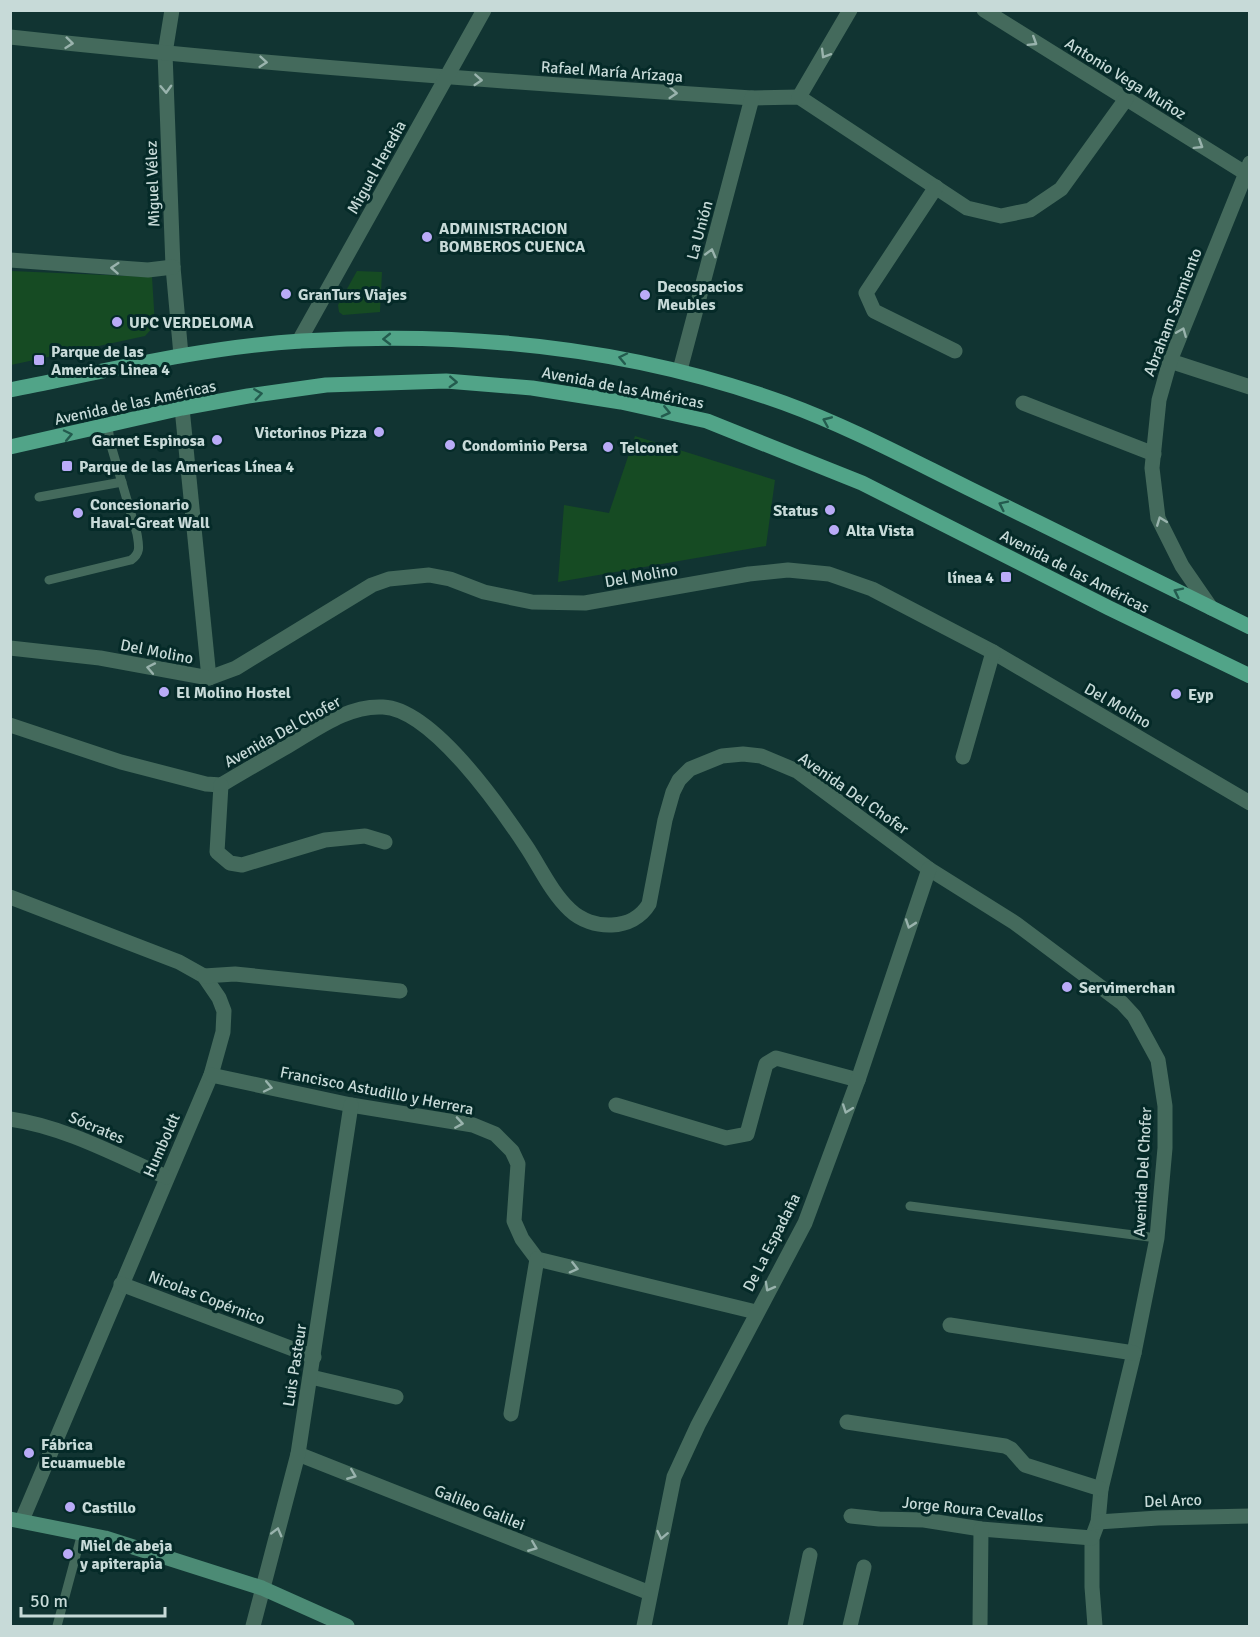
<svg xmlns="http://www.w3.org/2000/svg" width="1260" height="1637" font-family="Signika,sans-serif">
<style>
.green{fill:#164b23}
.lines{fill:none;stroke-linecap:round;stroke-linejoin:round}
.lane{stroke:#446a5c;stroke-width:9}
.street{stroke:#446a5c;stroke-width:15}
.secondary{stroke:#4c8b75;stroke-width:15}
.primary{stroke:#51a488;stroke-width:15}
.oneway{stroke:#99b3ad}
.oneway2{stroke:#235b4e}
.poi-dot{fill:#b9abf7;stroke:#052a28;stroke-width:2}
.labels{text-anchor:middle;stroke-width:6;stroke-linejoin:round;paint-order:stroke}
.street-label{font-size:16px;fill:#c7dad8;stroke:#052a28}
.poi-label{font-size:16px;font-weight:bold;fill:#c7dad8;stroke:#052a28;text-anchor:start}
</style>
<rect width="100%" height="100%" fill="#113432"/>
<!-- green -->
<g class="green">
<path d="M 11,271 L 152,277 L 155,325 L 145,336 L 11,365 Z"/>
<path d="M 357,271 L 382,272 L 380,312 L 343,315 L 339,312 L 338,305 Z"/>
<path d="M 635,436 L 775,480 L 766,546 L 558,582 L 564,505 L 609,513 Z"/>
</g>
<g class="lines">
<!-- lane -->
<g class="lane">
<path d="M 39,497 L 122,482"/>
<path d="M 49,580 L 131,560 C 141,553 139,546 137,534 L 110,442 L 108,426"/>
<path d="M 910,1206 L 1157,1238"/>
<path d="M 57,1626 L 82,1533"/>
</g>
<!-- street -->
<g class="street">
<path d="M 172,10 L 165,53 L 173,267 L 181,355"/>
<path d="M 984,10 L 1250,176"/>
<path d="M 10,37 C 257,64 504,82 752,98 L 799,97 L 967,208 L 1001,216 L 1030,210 L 1061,189 L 1126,99"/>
<path d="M 799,97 L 850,10"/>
<path d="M 936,187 L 866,293 L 874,311 L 955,351"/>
<path d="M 10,260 L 148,270 L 173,267"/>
<path d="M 299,341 L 484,10"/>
<path d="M 1170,361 L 1250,387"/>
<path d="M 680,370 L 752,98"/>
<path d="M 1023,403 L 1154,454"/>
<path d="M 182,408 L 209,678"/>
<path d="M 1211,608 L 1182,566 L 1158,518 L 1152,468 L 1159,400 L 1170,361 L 1250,163"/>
<path d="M 10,648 L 100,658 L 209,678 L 236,668 L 372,585 L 389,579 L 429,575 L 450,579 L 484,592 L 532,602 L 585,603 L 749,574 L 788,570 L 829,574 L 872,589 L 993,652 L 1250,803"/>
<path d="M 10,725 L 121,762 L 206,784 L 221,785 C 243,772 265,759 288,746 C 317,729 348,705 383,707 C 432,709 500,807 526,846 C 540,867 551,892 570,910 C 592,931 633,931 649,904 L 665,820 L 673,792 L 679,780 L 690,769 L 722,756 L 743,754 L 761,756 L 797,771 L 929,869 L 1015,923 L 1122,1003 L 1134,1016 L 1158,1060 L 1165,1106 L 1165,1148 L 1157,1238 L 1134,1353 L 1101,1489 L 1098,1522 L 1092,1538 L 1092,1587 L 1095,1626"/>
<path d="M 963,757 L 993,652"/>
<path d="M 221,785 L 217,852 L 230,863 L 242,865 L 325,840 L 365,836 L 385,842"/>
<path d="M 10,897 L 179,962 L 204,976 L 219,998 L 224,1011 L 223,1032 L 211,1075 L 22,1520"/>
<path d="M 204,976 L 235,974 L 400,991"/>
<path d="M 211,1075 L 351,1105 L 473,1125 L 495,1134 L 512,1151 L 518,1164 L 514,1221 L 522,1239 L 537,1259 L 756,1312"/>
<path d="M 616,1105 L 726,1138 L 747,1134 L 766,1064 L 776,1058 L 858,1080"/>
<path d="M 10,1119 C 65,1127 116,1155 166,1177"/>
<path d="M 121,1284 L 314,1357"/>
<path d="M 950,1325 L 1134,1353"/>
<path d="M 311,1377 L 396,1397"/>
<path d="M 511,1414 L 537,1259"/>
<path d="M 847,1422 L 1005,1446 L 1011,1449 L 1025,1465 L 1101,1489"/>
<path d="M 298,1454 L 650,1593"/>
<path d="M 851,1516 L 879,1519 L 924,1520 L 981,1529 L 1092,1538"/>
<path d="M 1098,1522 L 1158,1518 L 1250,1516"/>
<path d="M 253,1626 L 298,1454 L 351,1105"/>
<path d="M 644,1626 L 674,1477 L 698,1425 L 805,1223 L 858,1080 L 929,869"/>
<path d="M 795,1626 L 810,1555"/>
<path d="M 850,1626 L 864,1567"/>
<path d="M 980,1626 L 981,1529"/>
</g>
<!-- secondary -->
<path class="secondary" d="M 10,1519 L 105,1538 L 262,1588 L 347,1626"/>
<!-- primary -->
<g class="primary">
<path d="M 10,390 C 106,371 203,347 301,341 C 464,331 630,347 784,403 C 847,426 907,458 968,488 C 1062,534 1155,581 1250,627"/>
<path d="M 10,447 L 182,408 L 248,396 L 326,385 L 446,381 L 532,388 L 621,402 L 707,421 L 862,483 L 1109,608 L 1250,676"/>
</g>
</g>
<!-- one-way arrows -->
<defs><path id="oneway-chevron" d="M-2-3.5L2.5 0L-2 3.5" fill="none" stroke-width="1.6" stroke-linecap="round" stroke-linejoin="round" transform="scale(1.5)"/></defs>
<g class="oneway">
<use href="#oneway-chevron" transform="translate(1033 42) rotate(32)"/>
<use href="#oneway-chevron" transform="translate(69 43) rotate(6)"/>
<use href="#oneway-chevron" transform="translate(825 54) rotate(121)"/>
<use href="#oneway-chevron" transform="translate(263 62) rotate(5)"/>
<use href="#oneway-chevron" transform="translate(478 80) rotate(4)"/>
<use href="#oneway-chevron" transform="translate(166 89) rotate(88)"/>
<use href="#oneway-chevron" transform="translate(673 93) rotate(4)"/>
<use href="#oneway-chevron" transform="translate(1199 145) rotate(32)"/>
<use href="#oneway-chevron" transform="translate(711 253) rotate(-75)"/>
<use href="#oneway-chevron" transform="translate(115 268) rotate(-176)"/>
<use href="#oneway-chevron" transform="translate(1182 332) rotate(-68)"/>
<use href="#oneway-chevron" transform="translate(1161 521) rotate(-111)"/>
<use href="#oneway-chevron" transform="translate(151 668) rotate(-169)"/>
<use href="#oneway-chevron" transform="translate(910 924) rotate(109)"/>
<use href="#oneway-chevron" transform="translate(268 1087) rotate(12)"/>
<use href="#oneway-chevron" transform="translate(847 1109) rotate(110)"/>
<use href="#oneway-chevron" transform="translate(459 1123) rotate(9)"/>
<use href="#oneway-chevron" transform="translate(574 1268) rotate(14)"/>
<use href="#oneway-chevron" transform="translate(769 1287) rotate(119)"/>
<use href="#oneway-chevron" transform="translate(352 1475) rotate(22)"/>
<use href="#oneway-chevron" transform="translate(277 1532) rotate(-75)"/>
<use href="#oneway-chevron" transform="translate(662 1535) rotate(102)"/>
<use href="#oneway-chevron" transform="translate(533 1547) rotate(22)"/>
</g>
<g class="oneway2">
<use href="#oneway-chevron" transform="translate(387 339) rotate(179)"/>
<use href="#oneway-chevron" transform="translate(623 358) rotate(-168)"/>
<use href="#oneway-chevron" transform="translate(453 382) rotate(3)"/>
<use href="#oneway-chevron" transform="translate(258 394) rotate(-8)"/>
<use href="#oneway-chevron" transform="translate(666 412) rotate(13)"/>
<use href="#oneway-chevron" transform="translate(827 421) rotate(-157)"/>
<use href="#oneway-chevron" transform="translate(68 435) rotate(-12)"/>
<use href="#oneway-chevron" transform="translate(1003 505) rotate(-154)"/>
<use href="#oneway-chevron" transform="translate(1178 592) rotate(-154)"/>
</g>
<!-- markers -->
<g class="poi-dot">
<circle cx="427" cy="237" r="6"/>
<circle cx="286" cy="294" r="6"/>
<circle cx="645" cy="295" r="6"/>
<circle cx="117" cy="322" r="6"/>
<rect x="33" y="354" width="12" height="12" rx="3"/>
<circle cx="379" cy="432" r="6"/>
<circle cx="217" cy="440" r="6"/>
<circle cx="450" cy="445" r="6"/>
<circle cx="608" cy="447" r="6"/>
<rect x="61" y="460" width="12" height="12" rx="3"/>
<circle cx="830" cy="510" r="6"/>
<circle cx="78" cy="513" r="6"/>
<circle cx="834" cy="530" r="6"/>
<rect x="1000" y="571" width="12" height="12" rx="3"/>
<circle cx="164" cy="692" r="6"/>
<circle cx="1176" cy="694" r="6"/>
<circle cx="1067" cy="987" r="6"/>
<circle cx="29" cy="1453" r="6"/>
<circle cx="70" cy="1507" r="6"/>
<circle cx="68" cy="1554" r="6"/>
</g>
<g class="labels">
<!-- street labels -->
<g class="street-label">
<text transform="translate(612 71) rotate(4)" y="6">Rafael María Arízaga</text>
<text transform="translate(1126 78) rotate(32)" y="6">Antonio Vega Muñoz</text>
<text transform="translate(376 167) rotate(-61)" y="6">Miguel Heredia</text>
<text transform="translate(152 184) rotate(-92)" y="6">Miguel Vélez</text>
<text transform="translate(699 230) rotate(-75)" y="6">La Unión</text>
<text transform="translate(1172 312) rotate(-69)" y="6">Abraham Sarmiento</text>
<text transform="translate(623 387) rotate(11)" y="6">Avenida de las Américas</text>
<text transform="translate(135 402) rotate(-12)" y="6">Avenida de las Américas</text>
<text transform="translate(1075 571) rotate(27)" y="6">Avenida de las Américas</text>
<text transform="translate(641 575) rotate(-10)" y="6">Del Molino</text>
<text transform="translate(157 651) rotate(11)" y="6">Del Molino</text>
<text transform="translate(1118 705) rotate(30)" y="6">Del Molino</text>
<text transform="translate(282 731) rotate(-29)" y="6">Avenida Del Chofer</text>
<text transform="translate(854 793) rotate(35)" y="6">Avenida Del Chofer</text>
<text transform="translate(377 1090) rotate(11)" y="6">Francisco Astudillo y Herrera</text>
<text transform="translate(97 1127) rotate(23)" y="6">Sócrates</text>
<text transform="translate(161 1145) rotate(-66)" y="6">Humboldt</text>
<text transform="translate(1142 1172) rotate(-87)" y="6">Avenida Del Chofer</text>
<text transform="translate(771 1242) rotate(-63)" y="6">De La Espadaña</text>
<text transform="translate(207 1297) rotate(21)" y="6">Nicolas Copérnico</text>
<text transform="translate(294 1365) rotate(-81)" y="6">Luis Pasteur</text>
<text transform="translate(1173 1500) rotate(-2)" y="6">Del Arco</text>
<text transform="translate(480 1507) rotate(22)" y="6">Galileo Galilei</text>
<text transform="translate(973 1509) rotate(6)" y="6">Jorge Roura Cevallos</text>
</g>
<!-- poi labels -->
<g class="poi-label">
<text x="439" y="234">ADMINISTRACION<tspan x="439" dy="18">BOMBEROS CUENCA</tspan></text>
<text x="657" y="292">Decospacios<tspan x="657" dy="18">Meubles</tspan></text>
<text x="298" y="300">GranTurs Viajes</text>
<text x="129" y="328">UPC VERDELOMA</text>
<text x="51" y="357">Parque de las<tspan x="51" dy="18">Americas Linea 4</tspan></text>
<text x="367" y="438" text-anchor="end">Victorinos Pizza</text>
<text x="205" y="446" text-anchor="end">Garnet Espinosa</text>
<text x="462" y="451">Condominio Persa</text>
<text x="620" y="453">Telconet</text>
<text x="79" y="472">Parque de las Americas Línea 4</text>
<text x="90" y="510">Concesionario<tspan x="90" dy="18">Haval-Great Wall</tspan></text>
<text x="818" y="516" text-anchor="end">Status</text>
<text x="846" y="536">Alta Vista</text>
<text x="994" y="583" text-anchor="end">línea 4</text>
<text x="176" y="698">El Molino Hostel</text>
<text x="1188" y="700">Eyp</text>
<text x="1079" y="993">Servimerchan</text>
<text x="41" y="1450">Fábrica<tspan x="41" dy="18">Ecuamueble</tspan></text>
<text x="82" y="1513">Castillo</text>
<text x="80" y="1551">Miel de abeja<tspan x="80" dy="18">y apiterapia</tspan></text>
</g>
</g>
<!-- border -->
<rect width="1260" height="1637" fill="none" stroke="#c7dad8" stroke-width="24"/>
<!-- scale -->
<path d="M21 1607v9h144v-9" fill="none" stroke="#c7dad8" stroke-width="3"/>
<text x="30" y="1607" font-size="18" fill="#c7dad8" stroke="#052a28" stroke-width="4.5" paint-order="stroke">50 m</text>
</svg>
